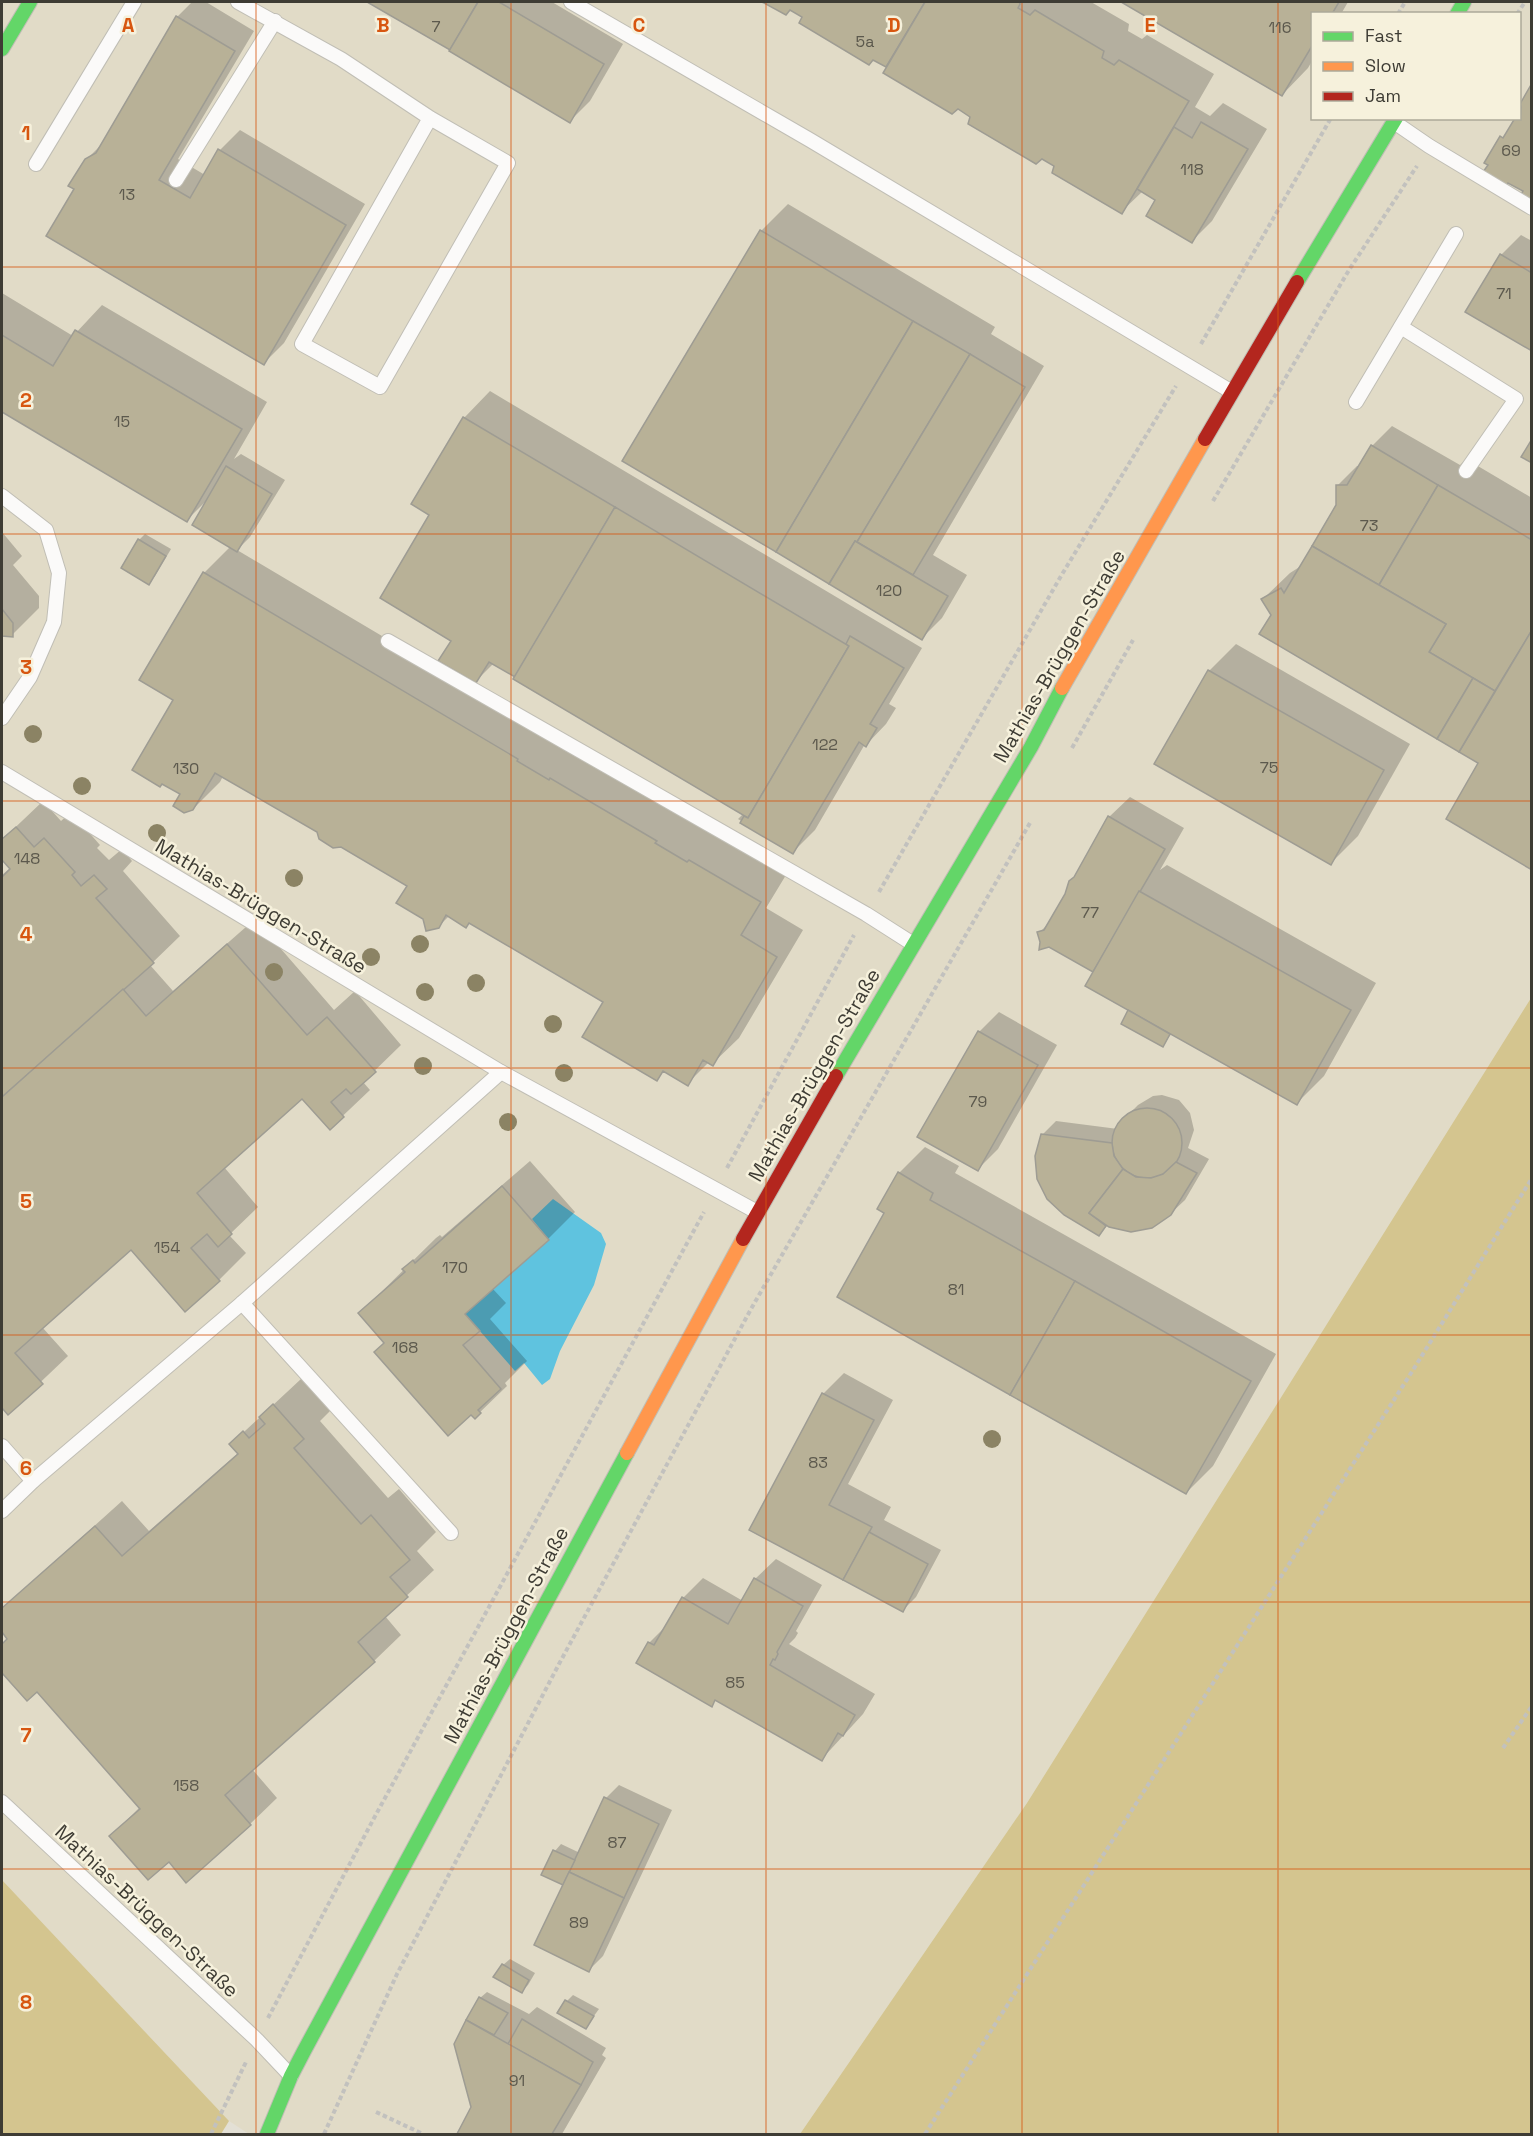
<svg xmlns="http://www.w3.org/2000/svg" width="1533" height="2136" font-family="'Space Grotesk',sans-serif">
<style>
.built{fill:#e1dbc7;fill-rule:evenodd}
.green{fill:#d4c58f}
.water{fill:#5fc3df}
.shadow{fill:#0003}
.building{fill:#b8b197;stroke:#9e9c93;stroke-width:1.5}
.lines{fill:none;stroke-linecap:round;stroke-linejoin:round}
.lane-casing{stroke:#c0beb5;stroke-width:16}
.fast-casing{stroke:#c0beb5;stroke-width:16}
.slow-casing{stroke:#c0beb5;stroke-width:16}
.jam-casing{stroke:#c0beb5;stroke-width:16}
.path{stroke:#c2c1be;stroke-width:4;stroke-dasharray:4.5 3;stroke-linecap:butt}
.lane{stroke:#fbfaf9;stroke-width:14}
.fast{stroke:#63d668;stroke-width:14}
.slow{stroke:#ff974d;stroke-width:14}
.jam{stroke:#b3261e;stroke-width:14}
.tree{fill:#8b8364}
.grid{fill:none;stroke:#d75610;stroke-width:1.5;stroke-opacity:0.55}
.labels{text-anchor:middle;stroke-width:5;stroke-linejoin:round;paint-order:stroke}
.number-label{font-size:16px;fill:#5c594d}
.street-label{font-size:20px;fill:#3e3c34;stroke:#f6f1dc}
.grid-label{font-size:20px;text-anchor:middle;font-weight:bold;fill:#d75610;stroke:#f6f1dc;stroke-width:5;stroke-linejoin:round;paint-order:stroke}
</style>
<rect width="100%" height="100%" fill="#e3e0d5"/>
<!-- built -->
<path class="built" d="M 2,2 L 1531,2 L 1531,998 L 1027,1803 L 800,2134 L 249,2134 L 229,2121 L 2,1880 ZM 1312,14 L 1520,14 L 1520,118 L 1312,118 Z"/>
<!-- green -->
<g class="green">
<path d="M 1531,998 L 1531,2134 L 800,2134 L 1027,1803 Z"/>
<path d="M 2,1880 L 229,2121 L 221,2134 L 2,2134 Z"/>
</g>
<!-- water -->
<path class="water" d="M 553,1199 L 601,1233 L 606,1244 L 594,1285 L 560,1351 L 550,1379 L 542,1385 L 524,1363 L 515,1371 L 465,1314 L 549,1240 L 532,1219 Z"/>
<!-- shadow -->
<g class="shadow">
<path d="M 192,2 L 206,2 L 254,31 L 178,159 L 205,175 L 220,150 L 240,130 L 365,204 L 284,343 L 264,363 L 76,189 L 86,160 L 104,142 L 177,17 Z"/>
<path d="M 369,2 L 552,2 L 623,44 L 590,101 L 570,121 Z"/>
<path d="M 767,2 L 1091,2 L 1129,24 L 1128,31 L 1142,39 L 1147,35 L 1214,74 L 1195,107 L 1210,116 L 1223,103 L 1267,129 L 1212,221 L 1192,241 L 1157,199 L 1143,191 L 1121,212 L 1055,165 L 791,9 L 787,13 Z"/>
<path d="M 1124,2 L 1348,2 L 1341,14 L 1312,14 L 1312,61 L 1308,68 L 1282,95 Z"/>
<path d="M 788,204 L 995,327 L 991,334 L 1044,366 L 933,555 L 967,575 L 942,618 L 922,638 L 624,461 L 761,231 Z"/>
<path d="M 1521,235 L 1532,241 L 1532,349 L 1501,255 Z"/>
<path d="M 2,293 L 73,336 L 102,305 L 267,402 L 234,459 L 241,454 L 285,480 L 250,537 L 237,550 L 682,814 L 681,816 L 715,836 L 716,834 L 786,875 L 766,908 L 803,930 L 739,1038 L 712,1064 L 709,1062 L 687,1084 L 665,1070 L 657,1079 L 605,1001 L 470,921 L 449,916 L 438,927 L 409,885 L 223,776 L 220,782 L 193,809 L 182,794 L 176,700 L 141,680 L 204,573 L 231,546 L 207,500 L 187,520 L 2,410 Z"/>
<path d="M 490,391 L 922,648 L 889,704 L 896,708 L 886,724 L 866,745 L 865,744 L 815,830 L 793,852 L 738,819 L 743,814 L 494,663 L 476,681 L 453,640 L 431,514 L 464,418 Z"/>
<path d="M 1392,426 L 1460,465 L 1466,459 L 1532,498 L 1532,868 L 1480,763 L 1261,634 L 1272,615 L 1263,599 L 1290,573 L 1301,566 L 1337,505 L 1337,486 L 1357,466 L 1360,466 L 1372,446 Z"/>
<path d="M 2,532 L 22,556 L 13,565 L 39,596 L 39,608 L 12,635 L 2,634 Z"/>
<path d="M 145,534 L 171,549 L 155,576 L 149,583 L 139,540 Z"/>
<path d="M 1236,644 L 1410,744 L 1358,836 L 1331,863 L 1156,763 L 1209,671 Z"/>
<path d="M 1130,797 L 1184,828 L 1160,870 L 1167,865 L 1376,983 L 1324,1076 L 1297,1103 L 1172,1033 L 1162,1046 L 1098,966 L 1041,942 L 1039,933 L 1052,920 L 1109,817 Z"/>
<path d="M 43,801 L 61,821 L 71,812 L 100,845 L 97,848 L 109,860 L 122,849 L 132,861 L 123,871 L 180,936 L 150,965 L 173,991 L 255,919 L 334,1010 L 355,991 L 401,1045 L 363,1082 L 370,1090 L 330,1128 L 302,1097 L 224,1167 L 258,1207 L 229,1235 L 246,1253 L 219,1280 L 185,1310 L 131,1248 L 42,1327 L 68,1356 L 8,1413 L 2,1405 L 2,875 L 10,868 L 2,858 L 2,840 Z"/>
<path d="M 999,1012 L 1057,1045 L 998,1149 L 978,1169 L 979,1032 Z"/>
<path d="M 1162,1095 L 1179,1100 L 1190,1113 L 1194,1130 L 1188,1148 L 1209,1159 L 1185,1200 L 1170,1214 L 1108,1225 L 1099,1234 L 1042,1135 L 1056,1121 L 1118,1129 L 1124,1119 L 1138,1105 L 1153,1096 Z"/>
<path d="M 925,1147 L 959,1166 L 955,1173 L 1276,1354 L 1213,1466 L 1186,1493 L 886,1212 L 899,1173 Z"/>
<path d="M 530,1161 L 575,1212 L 548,1239 L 492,1288 L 506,1303 L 490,1319 L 527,1361 L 505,1383 L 507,1386 L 475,1417 L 386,1343 L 360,1313 L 436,1238 L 440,1235 L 442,1237 Z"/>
<path d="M 844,1373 L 893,1400 L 848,1484 L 891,1507 L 884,1520 L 941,1550 L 916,1597 L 903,1610 L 751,1529 L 823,1394 Z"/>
<path d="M 301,1379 L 330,1411 L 320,1421 L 388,1498 L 399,1489 L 436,1532 L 417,1551 L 434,1570 L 385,1616 L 401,1635 L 374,1661 L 252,1769 L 277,1798 L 250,1824 L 169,1860 L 111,1836 L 140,1807 L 37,1690 L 27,1699 L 2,1670 L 2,1644 L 8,1638 L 2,1630 L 2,1609 L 122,1501 L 149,1531 L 238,1453 L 231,1444 Z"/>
<path d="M 776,1559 L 822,1585 L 796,1631 L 798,1633 L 795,1638 L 789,1644 L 875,1694 L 863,1714 L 821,1760 L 717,1699 L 711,1705 L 649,1643 L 668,1624 L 683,1598 L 703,1578 L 743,1601 L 755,1579 Z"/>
<path d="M 619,1785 L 672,1810 L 603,1956 L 589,1970 L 568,1879 L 543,1874 L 555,1851 L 561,1844 L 580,1853 L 606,1798 Z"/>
<path d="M 510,1959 L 535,1973 L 528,1985 L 522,1991 L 503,1965 Z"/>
<path d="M 487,1992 L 529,2014 L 537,2007 L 606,2048 L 602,2055 L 606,2058 L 562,2134 L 456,2134 L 473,2107 L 455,2044 L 480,1998 Z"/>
<path d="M 573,1995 L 599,2009 L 585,2028 L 567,2001 Z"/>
</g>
<!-- building -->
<g class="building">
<path d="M 367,2 L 478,2 L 450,50 Z"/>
<path d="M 478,2 L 499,2 L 604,64 L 570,123 L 449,51 Z"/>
<path d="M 762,2 L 925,2 L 886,67 L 873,60 L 869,65 L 799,23 L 802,17 L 790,10 L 786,15 Z"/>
<path d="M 925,2 L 1019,2 L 1020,4 L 1018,8 L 1030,15 L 1035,10 L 1104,51 L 1102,58 L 1114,65 L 1119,60 L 1189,101 L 1122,214 L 1052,173 L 1054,166 L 1042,159 L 1036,164 L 968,124 L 970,117 L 958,109 L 952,114 L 883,73 Z"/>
<path d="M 1121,2 L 1339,2 L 1332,14 L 1312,14 L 1312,46 L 1282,96 Z"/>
<path d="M 176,16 L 235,51 L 159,180 L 190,198 L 218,149 L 346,225 L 264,365 L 46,236 L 74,189 L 68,186 L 85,159 L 96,153 Z"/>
<path d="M 1532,83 L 1532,201 L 1521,194 L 1523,191 L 1508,183 L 1507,186 L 1483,172 L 1488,165 L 1484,163 L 1500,136 L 1503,138 L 1515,118 L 1520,118 L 1521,107 L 1520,104 Z"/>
<path d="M 1201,122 L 1248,149 L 1192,243 L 1146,216 L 1155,200 L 1137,189 L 1174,127 L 1192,138 Z"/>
<path d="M 760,230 L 913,321 L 776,552 L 622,461 Z"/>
<path d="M 1500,254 L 1532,273 L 1532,351 L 1465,312 Z"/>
<path d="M 913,321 L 970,354 L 857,542 L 855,541 L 829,584 L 776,552 Z"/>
<path d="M 75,330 L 242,429 L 187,522 L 2,412 L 2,335 L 53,366 Z"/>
<path d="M 970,354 L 1025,387 L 913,575 L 857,542 Z"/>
<path d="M 463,417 L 615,507 L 515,677 L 489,662 L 476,683 L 438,661 L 451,641 L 380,598 L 429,515 L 411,504 Z"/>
<path d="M 1532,439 L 1532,463 L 1521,457 Z"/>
<path d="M 1371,445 L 1438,485 L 1379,585 L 1312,546 L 1336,505 L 1336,485 L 1347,485 Z"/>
<path d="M 226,466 L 272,494 L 237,552 L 192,525 Z"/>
<path d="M 1438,485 L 1532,540 L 1532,630 L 1495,691 L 1429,652 L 1446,624 L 1379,585 Z"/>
<path d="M 615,507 L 849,646 L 748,818 L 513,679 Z"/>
<path d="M 138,539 L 166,556 L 149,585 L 121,568 Z"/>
<path d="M 855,541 L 948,596 L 922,640 L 829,584 Z"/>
<path d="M 1312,546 L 1446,624 L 1429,652 L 1473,678 L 1437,739 L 1259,634 L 1271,615 L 1261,599 L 1281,588 L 1284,593 Z"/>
<path d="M 203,572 L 518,759 L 517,761 L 549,780 L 550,778 L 657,841 L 655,843 L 687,862 L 689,860 L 761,902 L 741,935 L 777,957 L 713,1066 L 703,1060 L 688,1086 L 663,1071 L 657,1081 L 582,1037 L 603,1002 L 469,923 L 466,928 L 446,915 L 439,928 L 426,931 L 423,919 L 396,903 L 407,886 L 341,847 L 333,848 L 319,839 L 317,832 L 215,773 L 193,810 L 184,813 L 173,806 L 180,794 L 162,784 L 160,787 L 132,770 L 173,700 L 139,680 Z"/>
<path d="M 2,609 L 13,623 L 13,637 L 2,636 Z"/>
<path d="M 1532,630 L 1532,870 L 1446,819 L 1478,763 L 1459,752 Z"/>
<path d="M 850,636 L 904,668 L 870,724 L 877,728 L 866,747 L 859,742 L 793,854 L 740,823 L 744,816 L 748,818 L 849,646 L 846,644 Z"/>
<path d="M 1208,670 L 1384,770 L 1331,865 L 1154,764 Z"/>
<path d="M 1473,678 L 1495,691 L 1459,752 L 1437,739 Z"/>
<path d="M 1108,816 L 1165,849 L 1093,972 L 1049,947 L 1039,950 L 1040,942 L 1037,932 L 1044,930 L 1065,894 L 1069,881 L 1074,877 Z"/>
<path d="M 16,827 L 34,847 L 44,838 L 75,872 L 72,875 L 81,886 L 94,875 L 107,889 L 96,898 L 154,963 L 2,1097 L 2,877 L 10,869 L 2,860 L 2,839 Z"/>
<path d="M 1139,891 L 1351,1010 L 1297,1105 L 1085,986 Z"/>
<path d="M 227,944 L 307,1035 L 327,1017 L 376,1072 L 351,1094 L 346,1089 L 331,1102 L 344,1117 L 330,1130 L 302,1099 L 197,1193 L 232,1234 L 218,1247 L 207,1234 L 191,1248 L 220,1281 L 185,1312 L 131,1250 L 15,1353 L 43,1384 L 8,1415 L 2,1408 L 2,1097 L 123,989 L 146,1016 Z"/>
<path d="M 1128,1010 L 1170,1034 L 1163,1047 L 1121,1024 Z"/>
<path d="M 978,1031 L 1038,1065 L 978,1171 L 917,1137 Z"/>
<circle cx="1147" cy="1143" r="35"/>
<path d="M 1041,1134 L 1112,1143 L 1114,1156 L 1123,1169 L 1089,1213 L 1106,1226 L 1099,1236 L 1064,1215 L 1047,1199 L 1037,1179 L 1035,1156 Z"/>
<path d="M 1176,1162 L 1197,1173 L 1171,1215 L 1152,1228 L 1131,1232 L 1109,1227 L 1089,1213 L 1123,1169 L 1136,1177 L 1151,1178 L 1163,1174 Z"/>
<path d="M 898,1172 L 933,1193 L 930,1200 L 1075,1281 L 1010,1395 L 837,1297 L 884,1213 L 877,1209 Z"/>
<path d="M 502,1186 L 549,1240 L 465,1314 L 480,1331 L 463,1345 L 501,1389 L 478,1410 L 481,1413 L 475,1419 L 471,1415 L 448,1436 L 374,1352 L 384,1343 L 358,1313 L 405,1272 L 402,1269 L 407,1265 L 413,1260 L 415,1263 Z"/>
<path d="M 1075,1281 L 1251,1381 L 1186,1494 L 1010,1395 Z"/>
<path d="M 822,1393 L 874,1420 L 829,1505 L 872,1527 L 843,1580 L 749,1530 Z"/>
<path d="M 273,1404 L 304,1439 L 294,1448 L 361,1524 L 371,1515 L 410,1560 L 390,1577 L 408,1597 L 358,1642 L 375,1662 L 225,1795 L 251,1825 L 186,1883 L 169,1862 L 148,1880 L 109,1836 L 140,1809 L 37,1692 L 27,1701 L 2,1673 L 2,1644 L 7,1639 L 2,1632 L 2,1608 L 95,1526 L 122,1556 L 238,1454 L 229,1444 L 243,1431 L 249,1438 L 265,1424 L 259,1417 Z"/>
<path d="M 869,1532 L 928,1564 L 903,1612 L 843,1580 Z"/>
<path d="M 754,1578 L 803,1606 L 777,1652 L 778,1654 L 775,1660 L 773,1659 L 770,1665 L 855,1715 L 843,1736 L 838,1733 L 822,1761 L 715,1700 L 712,1707 L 636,1663 L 648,1642 L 654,1645 L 682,1597 L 728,1624 Z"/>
<path d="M 604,1797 L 659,1824 L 624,1898 L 569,1872 Z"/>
<path d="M 553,1850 L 575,1860 L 563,1885 L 541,1875 Z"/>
<path d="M 569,1872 L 624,1898 L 589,1972 L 534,1945 Z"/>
<path d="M 502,1964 L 529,1980 L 522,1993 L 493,1977 Z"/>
<path d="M 479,1997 L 508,2013 L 494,2035 L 466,2020 Z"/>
<path d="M 565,2000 L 594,2016 L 586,2029 L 557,2013 Z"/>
<path d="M 522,2019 L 593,2062 L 581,2085 L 508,2044 Z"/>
<path d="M 466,2020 L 581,2085 L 552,2134 L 457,2134 L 471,2107 L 454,2044 Z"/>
</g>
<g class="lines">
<!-- lane casing -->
<g class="lane-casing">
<g id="lane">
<path d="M 238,2 L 341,59 L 430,118 L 508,163 L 380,387 L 302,344 L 430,118"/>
<path d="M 571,2 L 810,140 L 1232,392"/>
<path d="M 1394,122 L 1429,146 L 1532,208"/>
<path d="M 36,164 L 134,2"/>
<path d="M 176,180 L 275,21"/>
<path d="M 1401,327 L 1516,399 L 1466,471"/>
<path d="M 1356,402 L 1456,234"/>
<path d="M 2,496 L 46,530 L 59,573 L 54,622 L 30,677 L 2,718"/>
<path d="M 388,641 L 866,914 L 913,944"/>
<path d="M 2,772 L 501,1072 L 757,1212"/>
<path d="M 242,1303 L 451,1533"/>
<path d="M 2,1446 L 33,1481 L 2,1511"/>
<path d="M 33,1481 L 242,1303 L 501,1072"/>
<path d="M 2,1802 L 257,2040 L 291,2076"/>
</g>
</g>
<!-- fast casing -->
<g class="fast-casing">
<g id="fast">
<path d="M 1457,14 L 1464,2"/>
<path d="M 2,49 L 30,2"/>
<path d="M 1297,282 L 1396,118"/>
<path d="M 836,1076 L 1031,747 L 1062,688"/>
<path d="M 267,2134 L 291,2076 L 304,2051 L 627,1453"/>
</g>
</g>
<!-- slow casing -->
<g class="slow-casing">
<g id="slow">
<path d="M 1062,688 L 1205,439"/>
<path d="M 627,1453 L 743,1239"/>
</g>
</g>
<!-- jam casing -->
<g class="jam-casing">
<g id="jam">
<path d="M 1205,439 L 1297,282"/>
<path d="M 743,1239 L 836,1076"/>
</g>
</g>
<!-- path -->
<g class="path">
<path d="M 1398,14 L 1405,2"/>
<path d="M 1517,14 L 1525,2"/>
<path d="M 1201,344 L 1331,118"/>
<path d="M 1213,501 L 1349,270 L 1417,166"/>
<path d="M 1072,748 L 1133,640"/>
<path d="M 879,892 L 1061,576 L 1176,386"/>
<path d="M 727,1168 L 854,935"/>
<path d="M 1503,1748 L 1532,1706"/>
<path d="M 268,2018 L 373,1820 L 704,1212"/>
<path d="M 376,2112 L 423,2134"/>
<path d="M 211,2134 L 246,2062"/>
<path d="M 324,2134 L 397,1974 L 559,1664 L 751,1309 L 1030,823"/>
<path d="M 925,2134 L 1413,1370 L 1532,1178"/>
</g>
<!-- lane -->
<use href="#lane" class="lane"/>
<!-- fast -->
<use href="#fast" class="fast"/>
<!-- slow -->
<use href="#slow" class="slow"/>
<!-- jam -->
<use href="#jam" class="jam"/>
</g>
<!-- trees -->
<g class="tree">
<circle cx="33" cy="734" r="9"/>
<circle cx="82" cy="786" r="9"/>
<circle cx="157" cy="833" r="9"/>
<circle cx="294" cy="878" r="9"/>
<circle cx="420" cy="944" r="9"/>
<circle cx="371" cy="957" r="9"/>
<circle cx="274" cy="972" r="9"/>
<circle cx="476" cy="983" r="9"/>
<circle cx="425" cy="992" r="9"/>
<circle cx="553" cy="1024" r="9"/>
<circle cx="423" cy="1066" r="9"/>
<circle cx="564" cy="1073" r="9"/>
<circle cx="508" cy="1122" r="9"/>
<circle cx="992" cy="1439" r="9"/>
</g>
<!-- grid -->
<path class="grid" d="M 256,2 L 256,2134M 511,2 L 511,2134M 766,2 L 766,2134M 1022,2 L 1022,2134M 1278,2 L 1278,2134M 2,267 L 1532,267M 2,534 L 1532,534M 2,801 L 1532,801M 2,1068 L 1532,1068M 2,1335 L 1532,1335M 2,1602 L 1532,1602M 2,1869 L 1532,1869"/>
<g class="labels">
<!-- number labels -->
<g class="number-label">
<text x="436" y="32">7</text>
<text x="1280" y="33">116</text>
<text x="865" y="47">5a</text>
<text x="1511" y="156">69</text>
<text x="1192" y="175">118</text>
<text x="127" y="200">13</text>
<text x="1504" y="299">71</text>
<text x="122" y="427">15</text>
<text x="1369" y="531">73</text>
<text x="889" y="596">120</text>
<text x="825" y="750">122</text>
<text x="1269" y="773">75</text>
<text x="186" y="774">130</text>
<text x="27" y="864">148</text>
<text x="1090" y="918">77</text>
<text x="978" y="1107">79</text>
<text x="167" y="1253">154</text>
<text x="455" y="1273">170</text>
<text x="956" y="1295">81</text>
<text x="405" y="1353">168</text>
<text x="818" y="1468">83</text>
<text x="735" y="1688">85</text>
<text x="186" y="1791">158</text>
<text x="617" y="1848">87</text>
<text x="579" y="1928">89</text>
<text x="517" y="2086">91</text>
</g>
<!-- street labels -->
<g class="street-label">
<text transform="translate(1059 656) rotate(-60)" y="7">Mathias-Brüggen-Straße</text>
<text transform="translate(261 906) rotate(31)" y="7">Mathias-Brüggen-Straße</text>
<text transform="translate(814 1075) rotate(-60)" y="7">Mathias-Brüggen-Straße</text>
<text transform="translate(506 1635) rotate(-62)" y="7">Mathias-Brüggen-Straße</text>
<text transform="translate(147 1911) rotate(43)" y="7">Mathias-Brüggen-Straße</text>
</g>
</g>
<g class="grid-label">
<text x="128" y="32">A</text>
<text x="383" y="32">B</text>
<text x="639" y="32">C</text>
<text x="894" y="32">D</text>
<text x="1150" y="32">E</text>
<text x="26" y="140">1</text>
<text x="26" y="407">2</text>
<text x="26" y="674">3</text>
<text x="26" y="941">4</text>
<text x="26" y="1208">5</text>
<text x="26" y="1475">6</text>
<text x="26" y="1742">7</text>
<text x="26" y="2009">8</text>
</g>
<!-- border -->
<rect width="1533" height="2136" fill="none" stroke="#3e3c34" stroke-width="6"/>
<!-- legend -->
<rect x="1311" y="12" width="210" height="108" fill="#f6f1dc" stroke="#aca999" stroke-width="1.5"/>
<rect x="1323" y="32" width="30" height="9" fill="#63d668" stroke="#aca999" stroke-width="1.5"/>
<text x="1365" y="42" font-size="18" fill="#3e3c34">Fast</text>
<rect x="1323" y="62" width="30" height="9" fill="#ff974d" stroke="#aca999" stroke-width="1.5"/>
<text x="1365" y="72" font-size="18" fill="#3e3c34">Slow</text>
<rect x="1323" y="92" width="30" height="9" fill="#b3261e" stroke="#aca999" stroke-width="1.5"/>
<text x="1365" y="102" font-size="18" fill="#3e3c34">Jam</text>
</svg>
